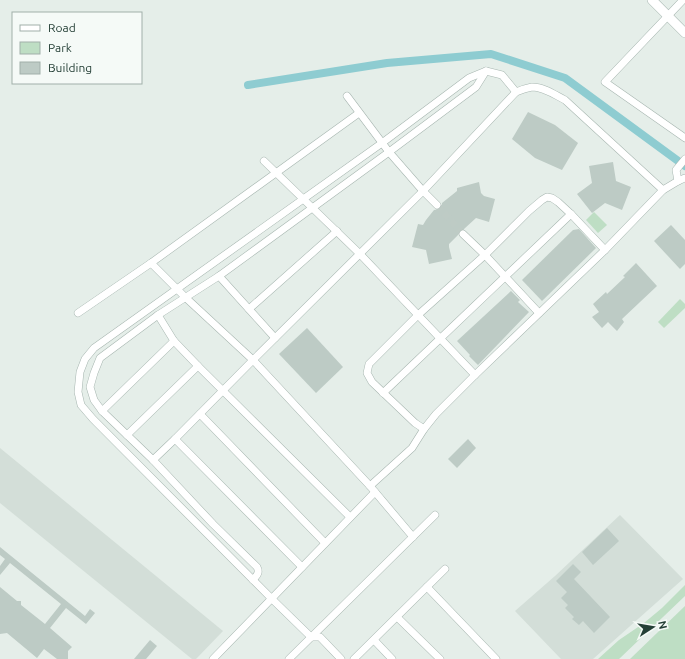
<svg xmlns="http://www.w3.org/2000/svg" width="685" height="659" font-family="Ubuntu,sans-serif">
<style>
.built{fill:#d3ded8}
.green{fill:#bedec4}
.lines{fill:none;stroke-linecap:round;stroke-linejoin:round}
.canal{stroke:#8eccd1;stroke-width:8}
.building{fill:#bdcbc5}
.minor-tunnel{stroke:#becbc5;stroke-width:7;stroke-dasharray:7 3.5;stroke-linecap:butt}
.minor-casing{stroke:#a7b6b0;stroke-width:8}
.tertiary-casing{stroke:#a7b6b0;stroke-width:10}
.minor{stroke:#fff;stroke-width:7}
.tertiary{stroke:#fff;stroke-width:9}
</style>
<rect width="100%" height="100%" fill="#e5eee9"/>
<!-- built -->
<g class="built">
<path d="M 0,448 L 223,631 L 196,659 L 192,659 L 0,503 Z"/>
<path d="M 620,515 L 683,579 L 593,659 L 561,659 L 515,611 L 555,576 Z"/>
</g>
<!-- green -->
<g class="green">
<path d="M 594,212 L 607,225 L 598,233 L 586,220 Z"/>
<path d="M 680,299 L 685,304 L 685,308 L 664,328 L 658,322 Z"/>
<path d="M 685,585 L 685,596 L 619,659 L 598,659 L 619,640 L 644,623 L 662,608 Z"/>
<path d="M 685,606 L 685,659 L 630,659 Z"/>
</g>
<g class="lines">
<!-- canal -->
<path class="canal" d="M 248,85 L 387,63 L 491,54 L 565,78 L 685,166"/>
</g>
<!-- building -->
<g class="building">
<path d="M 528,112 L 555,125 L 578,143 L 562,170 L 535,158 L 512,139 Z"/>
<path d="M 613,162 L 616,181 L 631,187 L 622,210 L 605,203 L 592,213 L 577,194 L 592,183 L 589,166 Z"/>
<path d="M 479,182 L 481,193 L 484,196 L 495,199 L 489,222 L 476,218 L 464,229 L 460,230 L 458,235 L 449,244 L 449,247 L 452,259 L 429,264 L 426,250 L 412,247 L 418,224 L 423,225 L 426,220 L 434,210 L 440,209 L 442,207 L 442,203 L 457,191 L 457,188 Z"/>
<path d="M 671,225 L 685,240 L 685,264 L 680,269 L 654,241 Z"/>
<path d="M 579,229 L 596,248 L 542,301 L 522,280 L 573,230 Z"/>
<path d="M 636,263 L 657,286 L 622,319 L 624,322 L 617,331 L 608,322 L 602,328 L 592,317 L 599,312 L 593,304 L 606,292 L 607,294 L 625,277 L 623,276 Z"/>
<path d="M 511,291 L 520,300 L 518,302 L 529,312 L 478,365 L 469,356 L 470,355 L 457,341 Z"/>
<path d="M 307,328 L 343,367 L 316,393 L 279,354 Z"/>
<path d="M 468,439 L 476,448 L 457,468 L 448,459 Z"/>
<path d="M 607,528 L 619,541 L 593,565 L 582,552 Z"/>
<path d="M 0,547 L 85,616 L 90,609 L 95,613 L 86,624 L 66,608 L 50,628 L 72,647 L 68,651 L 68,659 L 57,659 L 44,649 L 37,658 L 7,633 L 0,634 L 0,587 L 17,601 L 21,601 L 21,605 L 45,624 L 61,604 L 10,563 L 0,575 L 0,566 L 5,559 L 0,555 Z"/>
<path d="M 573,564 L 581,572 L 574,579 L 610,617 L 594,633 L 583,621 L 579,625 L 572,619 L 574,617 L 565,608 L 568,605 L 561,598 L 567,592 L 556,581 Z"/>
<path d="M 150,640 L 157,646 L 146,659 L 134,659 Z"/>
</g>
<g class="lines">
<!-- minor-tunnel -->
<path class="minor-tunnel" d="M 437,205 L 463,234"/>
<!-- minor casing -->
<g class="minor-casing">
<g id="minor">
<path d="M 683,0 L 605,82 L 685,138"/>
<path d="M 347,96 L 389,152 L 423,191 L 437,205"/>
<path d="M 264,161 L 360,254 L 475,375"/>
<path d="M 678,181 L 676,170 L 685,159"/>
<path d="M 463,234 L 485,255 L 539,313"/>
<path d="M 151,263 L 185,297 L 253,360 L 370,486 L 413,537"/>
<path d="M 219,276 L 275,338"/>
<path d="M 249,309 L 337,231"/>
<path d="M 78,313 L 151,263 L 359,113"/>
<path d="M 158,315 L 174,341 L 198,366 L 350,517"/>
<path d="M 383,393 L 571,214"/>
<path d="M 102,411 L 174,341"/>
<path d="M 200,414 L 325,543"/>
<path d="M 424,429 L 415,423 L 372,382 L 367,373 L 369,364 L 418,315 L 485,255 L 529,211 L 542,200 L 547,197 L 552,198 L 558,202 L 571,214 L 605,250"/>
<path d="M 127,435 L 198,366"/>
<path d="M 175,439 L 302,567"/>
<path d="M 153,460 L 175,439 L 253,360 L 423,191 L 516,92 C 521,90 527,88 532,87 C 544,87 555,95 565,100 L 663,190"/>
<path d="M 370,486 L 412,448 L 424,429 L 436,414 L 475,375 L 605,250 L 663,190 L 678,181 L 685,178"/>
<path d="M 253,580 C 257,575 260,573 257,567 L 213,524 L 153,460 L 102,411 L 94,400 L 90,387 L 94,373 L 100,358 L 158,315 L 219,276 L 389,152 L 476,87 L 486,71"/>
<path d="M 427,587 L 496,659"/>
<path d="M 397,617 L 440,659"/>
<path d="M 374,640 L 392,659"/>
<path d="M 213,659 L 375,492"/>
<path d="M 289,659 L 435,515"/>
<path d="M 341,659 L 320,637 L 311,637 L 272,599 L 93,419 L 81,405 L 78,392 L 80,372 L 85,359 L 94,348 L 382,143 L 469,78 L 486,71 L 502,75 L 516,92"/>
<path d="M 354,659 L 445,569"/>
</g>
</g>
<!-- tertiary casing -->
<g class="tertiary-casing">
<path id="tertiary" d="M 652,0 L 685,33"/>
</g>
<!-- minor -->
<use href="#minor" class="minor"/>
<!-- tertiary -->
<use href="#tertiary" class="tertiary"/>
</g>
<!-- legend -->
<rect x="12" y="12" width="130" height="72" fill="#f5faf7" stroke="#a1afaa"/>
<rect x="20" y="25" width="20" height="6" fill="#ffffff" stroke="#a1afaa"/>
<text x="48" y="32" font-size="12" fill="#243f36">Road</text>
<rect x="20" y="42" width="20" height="12" fill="#bedec4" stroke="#a1afaa"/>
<text x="48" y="52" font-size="12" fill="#243f36">Park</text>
<rect x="20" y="62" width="20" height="12" fill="#bdcbc5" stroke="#a1afaa"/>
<text x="48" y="72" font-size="12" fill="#243f36">Building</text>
<!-- north arrow -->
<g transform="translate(653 627) rotate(78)" stroke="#f5faf7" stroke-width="3" paint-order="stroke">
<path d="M0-3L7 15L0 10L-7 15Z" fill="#243f36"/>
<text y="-6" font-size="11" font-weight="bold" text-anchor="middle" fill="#243f36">N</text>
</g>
</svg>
